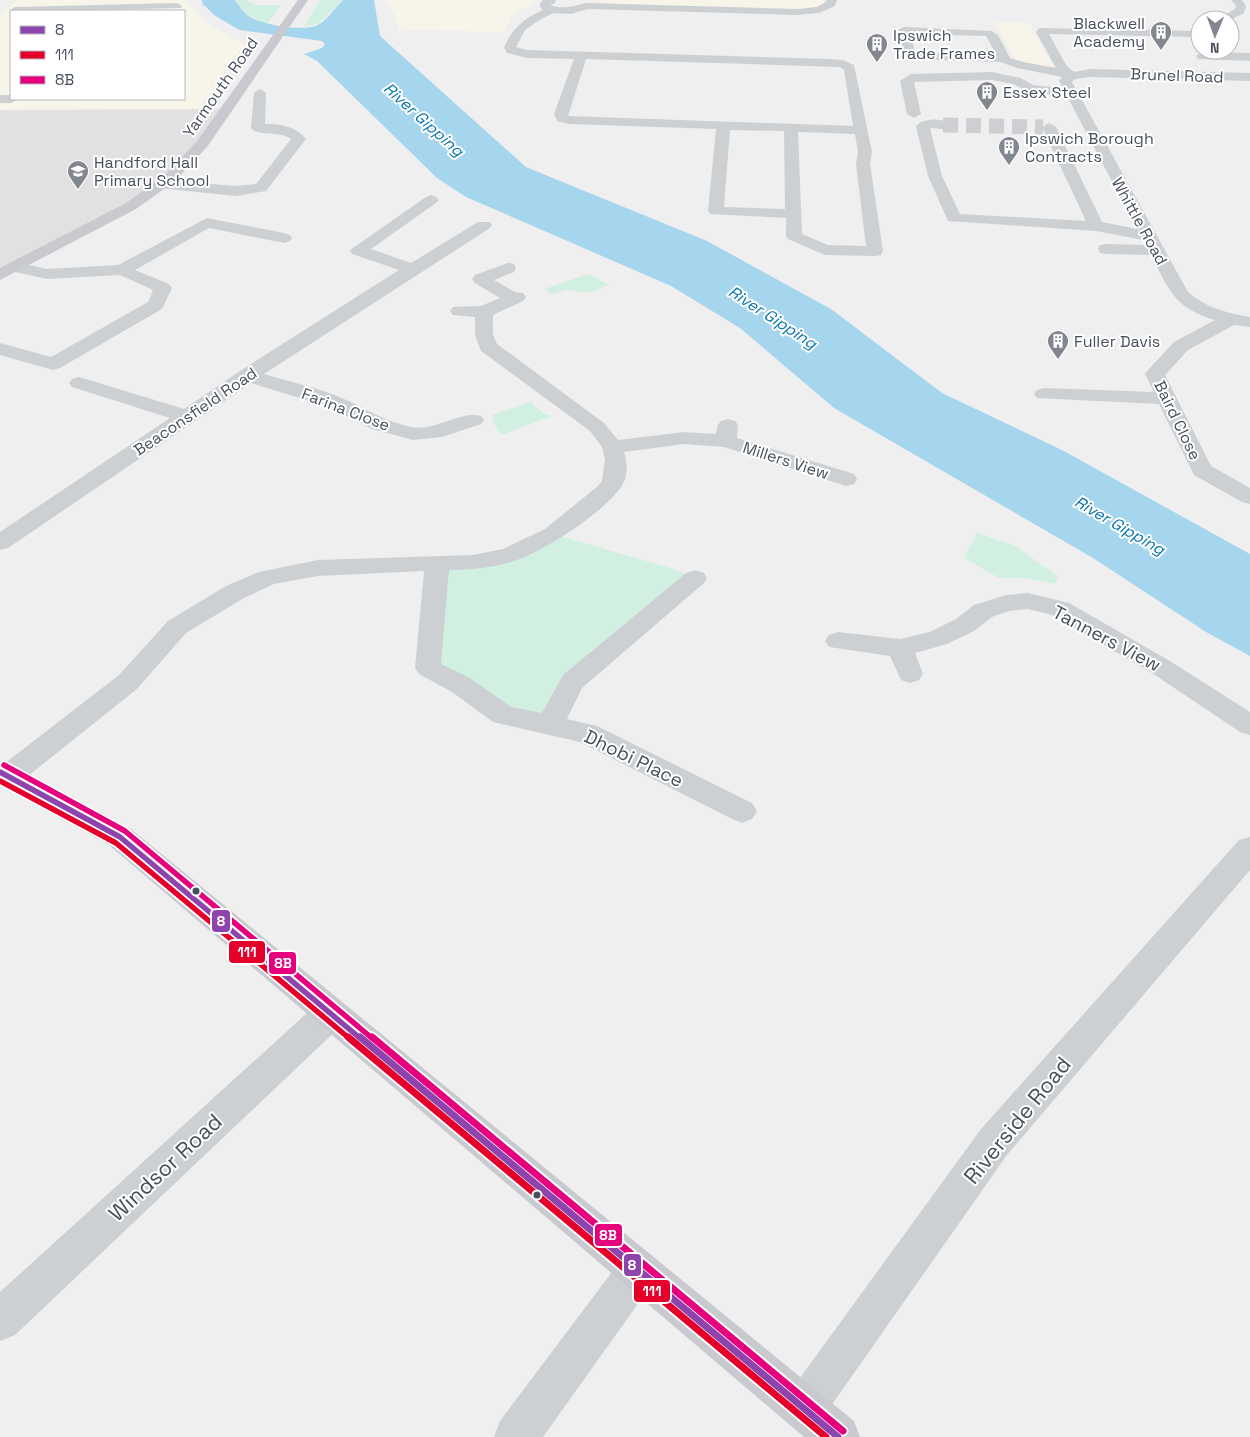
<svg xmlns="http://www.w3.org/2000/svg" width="1250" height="1437" font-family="'Space Grotesk',sans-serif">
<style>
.commercial{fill:#f7f4ea;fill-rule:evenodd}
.education{fill:#e2e0e1}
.green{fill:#d2f0e1}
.water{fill:#a6d6ee}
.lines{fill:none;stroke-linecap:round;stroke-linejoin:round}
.minor-tunnel{stroke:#cecfd2;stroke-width:15;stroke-dasharray:15 8;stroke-linecap:butt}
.minor{fill:#cdd0d3;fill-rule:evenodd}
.major{fill:#c8cad0;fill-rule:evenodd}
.bus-1-far1-casing{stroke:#fff;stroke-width:9}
.bus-1-casing{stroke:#fff;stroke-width:11}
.bus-2-far1-casing{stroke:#fff;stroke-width:9}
.bus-2-casing{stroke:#fff;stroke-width:11}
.bus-3-far1-casing{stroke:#fff;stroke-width:9}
.bus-3-casing{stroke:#fff;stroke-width:11}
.bus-1-far1{stroke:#8e44ad;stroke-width:5.5}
.bus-1{stroke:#8e44ad;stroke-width:7}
.bus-2-far1{stroke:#e4002b;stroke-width:5.5}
.bus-2{stroke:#e4002b;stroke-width:7}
.bus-3-far1{stroke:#e5007d;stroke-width:5.5}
.bus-3{stroke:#e5007d;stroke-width:7}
.bus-dot{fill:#464f5c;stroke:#fff;stroke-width:2}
.labels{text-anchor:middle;stroke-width:4;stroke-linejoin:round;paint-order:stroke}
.far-poi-label{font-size:16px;fill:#464f5c;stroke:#fff;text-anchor:start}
.far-street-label{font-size:16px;fill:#464f5c;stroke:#fff}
.far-water-label{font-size:16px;font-style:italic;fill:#0876ad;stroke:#fff}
.street-label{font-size:19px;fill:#464f5c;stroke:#fff}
.near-street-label{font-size:22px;fill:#464f5c;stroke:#fff}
.line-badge{stroke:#fff;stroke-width:2}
.badge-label{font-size:14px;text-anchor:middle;font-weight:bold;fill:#fff}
</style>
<rect width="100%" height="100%" fill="#f0efef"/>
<!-- commercial -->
<g class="commercial">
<path d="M 17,0 L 185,0 L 196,13 L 206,22 L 244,45 L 221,76 L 199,110 L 0,110 L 0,15 ZM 11,11 L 184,11 L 184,99 L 11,99 Z"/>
<path d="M 384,0 L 538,0 L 513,14 L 504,31 L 497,32 L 399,29 L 395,15 Z"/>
<path d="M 593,0 L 825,0 L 823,4 L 814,7 L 803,9 L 639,6 Z"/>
<path d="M 995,22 L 1029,23 L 1053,67 L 1027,64 L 1015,59 Z"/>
</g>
<!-- education -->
<path class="education" d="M 225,109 L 170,178 L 0,275 L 0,110 Z"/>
<!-- green -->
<g class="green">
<path d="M 234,0 L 246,0 L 256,5 L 281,5 L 267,24 L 246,14 Z"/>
<path d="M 321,0 L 343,0 L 318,24 L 304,26 Z"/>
<path d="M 588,274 L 609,285 L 587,293 L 568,290 L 552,294 L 544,289 Z"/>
<path d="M 532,401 L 532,404 L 545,414 L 552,416 L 501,435 L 494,424 L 492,415 Z"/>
<path d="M 977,533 L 1016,546 L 1058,577 L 1055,584 L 1023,578 L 999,578 L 964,558 Z"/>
<path d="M 553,534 L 674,569 L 695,578 L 572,682 L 549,726 L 428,668 L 437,565 L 473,562 Z"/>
</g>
<!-- water -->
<path class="water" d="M 202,0 L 234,0 C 239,4 242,11 247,15 C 260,25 303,32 318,25 C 327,20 335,8 343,0 L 374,0 L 380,36 L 526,167 L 707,241 L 831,309 L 942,393 L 1062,450 L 1250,554 L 1250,656 L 1206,632 L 1093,558 L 834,408 L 740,328 L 671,286 L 466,197 L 437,178 L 317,61 L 304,54 L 322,48 L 325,44 L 322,41 L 239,30 L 214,15 L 204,5 L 201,6 L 203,4 Z"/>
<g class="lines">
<!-- minor-tunnel -->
<path class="minor-tunnel" d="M 943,125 L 1043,127"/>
<!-- minor -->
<g class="minor">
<path d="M 543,0 L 556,0 L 555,3 L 550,5 C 563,10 574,6 586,3 L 797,9 L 817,7 L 826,2 L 827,0 L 837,0 L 835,6 L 819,13 L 797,15 L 588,9 L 571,14 L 554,13 L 541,19 L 525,30 L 516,47 L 528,50 L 829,59 L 843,60 L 854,65 L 872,152 L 870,164 L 883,251 L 881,255 L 875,256 L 825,255 L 788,239 L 786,236 L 786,218 L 710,214 L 708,211 L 716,129 L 569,124 L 557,121 L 554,114 L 574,59 L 528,58 L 507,53 L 504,47 C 513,28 524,18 543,10 L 540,7 L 540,3 ZM 586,59 L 840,67 L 844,70 L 853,126 L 568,116 ZM 730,130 L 784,131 L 785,209 L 724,207 ZM 798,132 L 855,134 L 858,152 L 856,164 L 866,246 L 828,245 L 802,234 Z"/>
<path d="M 1231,0 L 1242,0 L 1246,6 L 1244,13 L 1230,20 L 1215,20 L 1235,9 L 1236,6 Z"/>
<path d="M 177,3 L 182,6 L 181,8 L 11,12 L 10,10 L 15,7 Z"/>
<path d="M 904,27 L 992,31 L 998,35 L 1010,58 L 1023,62 L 1056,68 L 1036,32 L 1039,28 L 1197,31 L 1200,31 L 1200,37 L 1197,37 L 1049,34 L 1066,65 L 1074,72 L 1090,69 L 1250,73 L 1250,81 L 1090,77 L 1075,79 L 1072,82 L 1188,292 C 1206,308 1227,313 1250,317 L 1250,327 L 1234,325 L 1188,350 L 1165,375 L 1211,466 L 1250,488 L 1250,504 L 1242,502 L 1194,475 L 1159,404 L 1037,398 L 1034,394 L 1037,390 L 1044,388 L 1154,392 L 1145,374 L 1148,370 L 1174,342 L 1215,320 C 1174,308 1169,290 1151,255 L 1106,254 L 1100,253 L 1098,249 L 1100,245 L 1106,244 L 1146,245 L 1143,240 L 1096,231 L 948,221 L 928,176 L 916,126 C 923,118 943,117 950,125 L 943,129 L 930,128 L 942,176 L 960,214 L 1086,221 L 1042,127 L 1049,123 L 1056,127 L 1102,222 L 1137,229 L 1067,96 L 1030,92 L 1013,84 L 992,80 L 914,82 L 921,114 L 914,118 L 907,114 L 900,81 L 911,74 L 992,72 L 1021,78 L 1033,85 L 1063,88 L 1059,81 L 1062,77 L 1017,68 L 1000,62 L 906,59 L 898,30 ZM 911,34 L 986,36 L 996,54 L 915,53 Z"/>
<path d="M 1202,52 L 1250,53 L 1250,61 L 1198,59 L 1196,56 Z"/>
<path d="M 260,89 L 266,93 L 265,124 C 280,124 296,126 306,139 L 266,191 L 236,196 L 158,188 L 155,185 L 158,182 L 163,180 L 236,186 L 256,184 L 291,139 C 279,130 259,137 251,128 L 254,93 Z"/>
<path d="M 0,95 L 11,95 L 11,99 L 18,99 L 11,103 L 0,103 Z"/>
<path d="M 431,195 L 436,197 L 439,200 L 436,203 L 371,249 L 411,263 L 478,222 L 490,222 L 492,225 L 490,228 L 264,374 C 290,382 319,388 344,399 C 367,409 386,422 411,427 C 435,432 460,410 481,416 L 484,420 L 481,424 L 442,437 L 413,440 L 372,429 L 329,407 L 251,383 L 8,548 L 0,550 L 0,532 L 170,418 L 72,387 L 69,383 L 72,379 L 79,377 L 86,379 L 184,409 L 240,371 L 399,270 L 352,254 L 350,250 L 426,197 Z"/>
<path d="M 207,218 L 284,233 L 290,235 L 292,238 L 290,241 L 284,243 L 209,228 L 135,270 L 169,284 L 172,288 L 162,309 L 60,368 L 53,370 L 0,355 L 0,343 L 51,357 L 148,302 L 153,290 L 120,275 L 47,279 L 11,271 L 9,267 L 11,263 L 17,262 L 47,269 L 118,265 Z"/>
<path d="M 508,263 L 514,264 L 516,268 L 514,272 L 494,280 L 515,292 L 523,293 L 526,297 L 523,301 L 493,315 L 493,335 L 497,344 L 604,423 L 618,440 L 684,432 L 716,434 L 718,425 L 721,421 L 728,419 L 735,421 L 738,425 L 737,438 L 854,474 L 857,479 L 854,484 L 846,486 L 724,447 L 684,444 L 624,452 C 627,462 628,472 624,482 C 610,509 546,550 517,560 C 495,568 471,570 449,570 L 441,664 L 470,678 L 511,707 L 542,713 L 563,675 L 686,573 L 695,570 L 704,573 L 707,578 L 704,583 L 582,688 L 567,719 L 597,726 L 752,803 L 757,811 L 752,819 L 742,823 L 732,819 L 580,742 L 493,722 L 452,692 L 419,674 L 415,668 L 424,571 L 318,576 L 274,584 L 244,598 L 186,633 L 137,689 L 18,784 L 8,787 L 0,784 L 0,767 L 119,675 L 168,621 L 226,586 L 259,572 L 318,560 L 473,555 L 503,549 L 545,529 L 598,486 L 602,481 L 605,460 L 602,447 L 590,431 L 481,351 L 475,335 L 475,317 L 453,315 L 450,311 L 453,307 L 481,306 L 500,298 L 475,283 L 472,279 L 475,275 Z"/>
<path d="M 1028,593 L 1069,603 L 1170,661 L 1250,712 L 1250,735 L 1240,732 L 1152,673 L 1052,615 L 1028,609 L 1009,611 L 992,617 L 974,631 L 947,644 L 915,653 L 923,674 L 919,680 L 910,683 L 901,680 L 890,656 L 829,647 L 825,641 L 829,635 L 838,632 L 900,639 L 930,632 L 956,619 L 974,605 L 1006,595 Z"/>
<path d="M 1250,837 L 1250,870 L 1007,1155 L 819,1423 L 804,1430 L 789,1423 L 782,1408 L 789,1393 L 981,1129 L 1239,840 Z"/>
<path d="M 330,999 L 342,1003 L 347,1014 L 342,1025 L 15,1335 L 0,1341 L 0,1292 L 318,1003 Z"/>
<path d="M 638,1250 L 652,1256 L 658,1270 L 652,1284 L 543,1437 L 494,1437 L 500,1421 L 624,1256 Z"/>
</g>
<!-- major -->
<g class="major">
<path d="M 298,0 L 308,0 L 207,147 L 175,181 L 136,209 L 0,280 L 0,268 L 126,203 L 165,175 L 197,141 Z"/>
<path d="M 0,761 L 10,764 L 131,829 L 854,1421 L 860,1437 L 804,1437 L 109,845 L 0,785 Z"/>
</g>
<!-- bus-1-far1 casing -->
<g class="bus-1-far1-casing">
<path id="bus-1-far1" d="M 0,772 L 120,837 L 361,1039"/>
</g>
<!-- bus-1 casing -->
<g class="bus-1-casing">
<path id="bus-1" d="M 360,1037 L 838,1437"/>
</g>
<!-- bus-2-far1 casing -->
<g class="bus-2-far1-casing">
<path id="bus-2-far1" d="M 0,781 L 116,843 L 350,1039"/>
</g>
<!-- bus-2 casing -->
<g class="bus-2-casing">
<path id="bus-2" d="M 348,1037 L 826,1437"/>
</g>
<!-- bus-3-far1 casing -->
<g class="bus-3-far1-casing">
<path id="bus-3-far1" d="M 4,765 L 125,831 L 373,1039"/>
</g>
<!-- bus-3 casing -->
<g class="bus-3-casing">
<path id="bus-3" d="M 372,1037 L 843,1431"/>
</g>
<!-- bus-1-far1 -->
<use href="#bus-1-far1" class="bus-1-far1"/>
<!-- bus-1 -->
<use href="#bus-1" class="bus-1"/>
<!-- bus-2-far1 -->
<use href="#bus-2-far1" class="bus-2-far1"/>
<!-- bus-2 -->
<use href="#bus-2" class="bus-2"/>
<!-- bus-3-far1 -->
<use href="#bus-3-far1" class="bus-3-far1"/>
<!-- bus-3 -->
<use href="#bus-3" class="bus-3"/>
</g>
<!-- icons -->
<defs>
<g id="building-pin" transform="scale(1.125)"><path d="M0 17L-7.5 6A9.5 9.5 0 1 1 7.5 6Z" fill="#82878f" stroke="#fff"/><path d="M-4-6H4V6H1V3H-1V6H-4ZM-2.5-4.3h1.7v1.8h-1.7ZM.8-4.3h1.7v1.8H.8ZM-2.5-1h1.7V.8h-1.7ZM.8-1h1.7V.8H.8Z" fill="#fff"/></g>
<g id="school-pin" transform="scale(1.125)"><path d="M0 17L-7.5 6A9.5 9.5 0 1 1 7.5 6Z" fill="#82878f" stroke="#fff"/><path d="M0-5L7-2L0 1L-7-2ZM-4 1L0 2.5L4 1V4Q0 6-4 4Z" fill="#fff"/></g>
</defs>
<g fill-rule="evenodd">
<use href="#building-pin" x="1161" y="32"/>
<use href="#building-pin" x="877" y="44"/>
<use href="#building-pin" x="987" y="92"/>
<use href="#building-pin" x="1009" y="147"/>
<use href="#school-pin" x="78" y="171"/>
<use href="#building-pin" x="1058" y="341"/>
</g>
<!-- markers -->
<g class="bus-dot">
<circle cx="196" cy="891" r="4.5"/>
<circle cx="537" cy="1195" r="4.5"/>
</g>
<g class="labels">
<!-- far-poi labels -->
<g class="far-poi-label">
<text x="1145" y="29" text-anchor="end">Blackwell<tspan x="1145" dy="18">Academy</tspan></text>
<text x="893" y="41">Ipswich<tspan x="893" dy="18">Trade Frames</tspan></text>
<text x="1003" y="98">Essex Steel</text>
<text x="1025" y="144">Ipswich Borough<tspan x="1025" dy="18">Contracts</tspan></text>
<text x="94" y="168">Handford Hall<tspan x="94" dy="18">Primary School</tspan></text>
<text x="1074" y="347">Fuller Davis</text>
</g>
<!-- far-street labels -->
<g class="far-street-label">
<text transform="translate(1177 75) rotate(2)" y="6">Brunel Road</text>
<text transform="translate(220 87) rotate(-55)" y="6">Yarmouth Road</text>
<text transform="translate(1140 221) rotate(61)" y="6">Whittle Road</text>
<text transform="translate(346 409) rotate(21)" y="6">Farina Close</text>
<text transform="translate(195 411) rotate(-34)" y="6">Beaconsfield Road</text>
<text transform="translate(1178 420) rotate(64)" y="6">Baird Close</text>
<text transform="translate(786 460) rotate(18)" y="6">Millers View</text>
</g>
<!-- far-water labels -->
<g class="far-water-label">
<text transform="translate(424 119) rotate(42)" y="6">River Gipping</text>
<text transform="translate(773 317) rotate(33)" y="6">River Gipping</text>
<text transform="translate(1120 525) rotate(30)" y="6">River Gipping</text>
</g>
<!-- street labels -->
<g class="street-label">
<text transform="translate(1107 638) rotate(28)" y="7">Tanners View</text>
<text transform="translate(634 758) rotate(26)" y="7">Dhobi Place</text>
</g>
<!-- near-street labels -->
<g class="near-street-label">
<text transform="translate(1017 1120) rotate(-51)" y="8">Riverside Road</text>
<text transform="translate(165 1167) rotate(-43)" y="8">Windsor Road</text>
</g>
</g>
<g class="line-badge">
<rect x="211" y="909" width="20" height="24" rx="5" fill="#8e44ad"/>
<rect x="228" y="940" width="38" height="24" rx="5" fill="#e4002b"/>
<rect x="268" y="951" width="29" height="24" rx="5" fill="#e5007d"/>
<rect x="594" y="1223" width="29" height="24" rx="5" fill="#e5007d"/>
<rect x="623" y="1253" width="19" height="24" rx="5" fill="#8e44ad"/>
<rect x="633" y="1279" width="38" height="24" rx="5" fill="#e4002b"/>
</g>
<g class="badge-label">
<text x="221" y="926">8</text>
<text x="247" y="957">111</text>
<text x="283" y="968">8B</text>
<text x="608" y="1240">8B</text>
<text x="632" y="1270">8</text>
<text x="652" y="1296">111</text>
</g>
<!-- legend -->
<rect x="10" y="10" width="175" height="90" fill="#ffffff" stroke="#b5b9be"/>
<rect x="20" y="26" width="25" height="8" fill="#8e44ad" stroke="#b5b9be"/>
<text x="55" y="35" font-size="15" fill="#464f5c">8</text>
<rect x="20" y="51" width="25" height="8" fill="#e4002b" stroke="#b5b9be"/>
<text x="55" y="60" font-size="15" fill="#464f5c">111</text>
<rect x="20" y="76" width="25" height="8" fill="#e5007d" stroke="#b5b9be"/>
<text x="55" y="85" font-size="15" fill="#464f5c">8B</text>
<!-- north arrow -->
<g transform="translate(1215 35) rotate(181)"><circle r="24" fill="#ffffff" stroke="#b5b9be"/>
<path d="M0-4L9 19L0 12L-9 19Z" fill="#82878f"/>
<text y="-8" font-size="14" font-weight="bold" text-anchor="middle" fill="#464f5c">N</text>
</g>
</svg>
